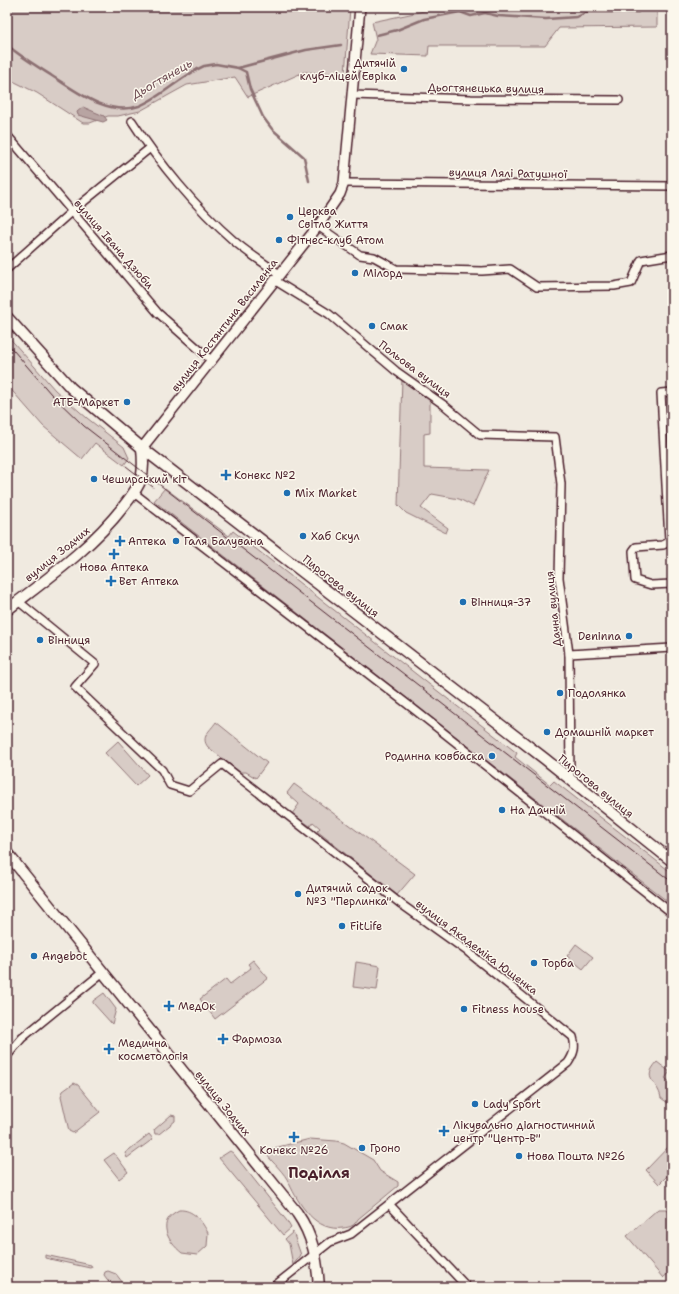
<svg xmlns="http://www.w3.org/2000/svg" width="679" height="1294" font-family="'Shantell Sans',sans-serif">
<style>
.green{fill:#d8ccc6;stroke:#917678}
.water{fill:#b8a4a2;stroke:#8c6f72}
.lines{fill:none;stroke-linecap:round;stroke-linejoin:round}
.stream{stroke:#8c6f72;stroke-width:2.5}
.minor-casing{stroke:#4a1f2b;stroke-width:10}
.tertiary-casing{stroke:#4a1f2b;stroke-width:12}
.secondary-casing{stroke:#4a1f2b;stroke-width:13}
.minor{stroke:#fbf7ec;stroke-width:7}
.tertiary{stroke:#fbf7ec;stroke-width:9}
.secondary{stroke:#fbf7ec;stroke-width:10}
.tram{stroke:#4a1f2b;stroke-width:1}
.poi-dot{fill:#1f6fb2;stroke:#fbf7ec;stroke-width:1.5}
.labels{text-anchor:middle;stroke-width:3;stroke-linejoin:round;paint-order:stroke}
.poi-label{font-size:11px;fill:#4a1f2b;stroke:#fbf7ec;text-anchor:start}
.street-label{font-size:11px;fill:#4a1f2b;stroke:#fbf7ec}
.water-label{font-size:12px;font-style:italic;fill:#704e55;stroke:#fbf7ec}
.district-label{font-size:15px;font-weight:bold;fill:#4a1f2b;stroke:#fbf7ec}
</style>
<rect width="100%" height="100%" fill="#f0eae0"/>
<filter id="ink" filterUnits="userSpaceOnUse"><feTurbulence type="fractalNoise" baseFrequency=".025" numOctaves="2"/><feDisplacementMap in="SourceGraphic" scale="8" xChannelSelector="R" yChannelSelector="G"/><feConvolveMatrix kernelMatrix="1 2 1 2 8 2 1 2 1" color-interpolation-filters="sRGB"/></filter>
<g filter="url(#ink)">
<!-- green -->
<g class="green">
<path d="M 7,7 L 230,7 L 274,9 L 275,7 L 288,7 L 287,11 L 294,12 L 295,7 L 350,8 L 345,74 L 304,72 L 248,97 L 235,77 L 187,85 L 140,111 L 118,116 L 108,116 L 90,123 L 83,123 L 37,93 L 7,78 Z"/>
<path d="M 443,7 L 537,8 L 657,7 L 657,27 L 559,28 L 545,46 L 429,46 L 428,56 L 370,54 L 376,39 L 372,22 Z"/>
<path d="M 7,335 L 55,390 L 87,418 L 124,447 L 129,458 L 124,465 L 95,443 L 82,459 L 43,426 L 7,385 Z"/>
<path d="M 402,378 L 430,399 L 430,433 L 424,434 L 424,468 L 489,470 L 473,506 L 459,499 L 432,494 L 421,508 L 448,528 L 446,533 L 406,513 L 398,505 Z"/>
<path d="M 165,488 L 229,536 L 233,531 L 517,753 L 515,757 L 550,785 L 554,781 L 672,873 L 672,905 L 154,501 Z"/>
<path d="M 216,722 L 267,763 L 256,778 L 246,772 L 240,772 L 208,747 C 200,737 210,731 216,722 Z"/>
<path d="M 118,741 L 148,775 L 136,786 L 105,753 Z"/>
<path d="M 294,784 L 415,874 L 397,895 L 317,831 L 320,828 L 313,822 L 310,826 L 292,814 L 299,804 L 287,793 Z"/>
<path d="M 576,944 L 593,957 L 583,969 L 567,956 Z"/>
<path d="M 253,960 L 268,978 L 215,1019 L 200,999 L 226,979 L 230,984 L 251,968 L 248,964 Z"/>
<path d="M 356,962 L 380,966 L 377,990 L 353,987 Z"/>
<path d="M 104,993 L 116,1009 L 112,1024 L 93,1003 L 93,1001 Z"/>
<path d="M 657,1062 L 670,1072 L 665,1078 L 672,1084 L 672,1106 L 661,1098 C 658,1081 641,1080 657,1062 Z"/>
<path d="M 74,1083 L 78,1085 L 100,1112 L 73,1133 L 69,1131 L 61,1096 L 63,1091 Z"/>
<path d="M 171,1115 L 175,1116 L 175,1121 L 159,1134 L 155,1134 L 154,1130 Z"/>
<path d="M 149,1134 L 153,1139 L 127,1158 L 125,1153 Z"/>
<path d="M 310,1139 L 336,1141 L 344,1143 L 373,1160 L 380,1171 L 398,1182 L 398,1186 L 358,1219 C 354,1226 351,1227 343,1228 C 316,1232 299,1205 289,1183 C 285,1173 273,1163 266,1154 L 270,1149 Z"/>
<path d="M 672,1143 L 672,1171 L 659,1184 L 646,1170 Z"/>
<path d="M 230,1151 L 233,1153 L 287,1221 L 291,1228 L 283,1235 L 219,1158 Z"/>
<path d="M 114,1153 L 128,1172 L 119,1179 L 104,1160 Z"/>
<path d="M 658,1209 L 666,1209 L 672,1217 L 672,1270 L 663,1278 L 627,1236 Z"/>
<path d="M 179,1210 C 193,1209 202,1221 208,1233 L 207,1246 L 197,1255 L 182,1253 C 167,1241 156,1221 179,1210 Z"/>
<path d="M 293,1232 L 301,1255 L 293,1265 L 289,1244 L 285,1239 Z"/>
<path d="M 45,1255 L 91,1265 L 92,1267 L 90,1268 L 45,1258 Z"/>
<path d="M 108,1271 L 116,1274 L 126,1287 L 113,1287 L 104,1275 L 105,1272 Z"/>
</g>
<!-- water -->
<path class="water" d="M 83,107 L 104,116 L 107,120 L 103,122 L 78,115 L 77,112 Z"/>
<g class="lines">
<!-- stream -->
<g class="stream">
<path d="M 377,35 L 397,30 L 424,19 L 460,12 L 471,16 L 485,13 L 498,16 L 546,19 L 577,17 L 587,12 L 638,12"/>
<path d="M 7,45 C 21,57 37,66 52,76 C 76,91 108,117 139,106 C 162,97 181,76 204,66 L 216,64 L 238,68 L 306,50 L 341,45"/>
<path d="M 238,68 L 246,72 L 250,89 L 263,117 L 272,129 L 304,157 L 309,181"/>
</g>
<!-- minor casing -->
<g class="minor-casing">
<g id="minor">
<path d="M 353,95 L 471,99 L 619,100"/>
<path d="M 132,121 C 159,163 196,208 234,241 C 248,253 264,263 279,274"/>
<path d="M 7,135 L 158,313 L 212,361"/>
<path d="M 344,183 L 672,186"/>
<path d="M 318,226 L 360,255 L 374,257 L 396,269 L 482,271 L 510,269 L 537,287 L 614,286 L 631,283 L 641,260 L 672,255"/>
<path d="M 7,269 L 71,212 L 150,148"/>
<path d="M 274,280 L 329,314 L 396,371 L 444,405 L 480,435 L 555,437 L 561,484 L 559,578 L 569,654 L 570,780"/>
<path d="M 672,392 L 661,393 L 669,540 L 667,543 L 663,545 L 636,547 L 633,551 L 635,580 L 651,585 L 672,584"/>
<path d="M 134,493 L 411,707 L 672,913"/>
<path d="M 18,601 L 95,664 L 75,687 L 162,770 L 170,785 L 189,791 L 222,764 L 401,904 L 468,952 L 573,1037 C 576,1047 574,1054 568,1063 L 351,1234 L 330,1242 L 273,1287"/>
<path d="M 569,654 L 672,648"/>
<path d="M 7,1056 L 22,1038 L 103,972"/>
<path d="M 390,1205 L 467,1287"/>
</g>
</g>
<!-- tertiary casing -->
<g class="tertiary-casing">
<path id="tertiary" d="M 142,448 L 318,226 L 340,194 L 344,183 L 360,7"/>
</g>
<!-- secondary casing -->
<g class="secondary-casing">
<g id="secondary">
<path d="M 7,317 L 71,388 L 142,448 L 545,759 L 672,861"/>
<path d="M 7,610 C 48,578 91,548 123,507 C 130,498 137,490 141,479 C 144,469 143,459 142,448"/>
<path d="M 7,853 L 297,1213 C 313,1236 317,1259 319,1287"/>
</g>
</g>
<!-- minor -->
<use href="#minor" class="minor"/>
<!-- tertiary -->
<use href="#tertiary" class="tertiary"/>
<!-- secondary -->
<use href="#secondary" class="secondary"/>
<!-- tram -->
<g class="tram">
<path d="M 7,343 L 51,394 L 84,426 L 672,882"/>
<path d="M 126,466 L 153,487"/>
</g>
</g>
</g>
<!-- markers -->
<g class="poi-dot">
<circle cx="404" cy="69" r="4"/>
<circle cx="290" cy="217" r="4"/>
<circle cx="279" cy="240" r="4"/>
<circle cx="355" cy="273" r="4"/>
<circle cx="372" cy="326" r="4"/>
<circle cx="127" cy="402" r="4"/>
<path d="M224 469h4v4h4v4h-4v4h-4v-4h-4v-4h4z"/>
<circle cx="94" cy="479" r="4"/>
<circle cx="287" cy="493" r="4"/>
<circle cx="303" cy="536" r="4"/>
<path d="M118 535h4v4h4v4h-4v4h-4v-4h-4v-4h4z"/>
<circle cx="176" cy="541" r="4"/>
<path d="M112 548h4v4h4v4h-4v4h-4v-4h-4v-4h4z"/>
<path d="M109 575h4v4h4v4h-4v4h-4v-4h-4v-4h4z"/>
<circle cx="463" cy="602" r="4"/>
<circle cx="629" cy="636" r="4"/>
<circle cx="40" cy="640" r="4"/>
<circle cx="560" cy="693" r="4"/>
<circle cx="547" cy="732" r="4"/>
<circle cx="492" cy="756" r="4"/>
<circle cx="502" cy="810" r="4"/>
<circle cx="298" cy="894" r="4"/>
<circle cx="342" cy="926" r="4"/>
<circle cx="34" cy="956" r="4"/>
<circle cx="534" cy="963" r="4"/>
<path d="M167 1000h4v4h4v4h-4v4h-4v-4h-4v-4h4z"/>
<circle cx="464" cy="1009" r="4"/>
<path d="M221 1033h4v4h4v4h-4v4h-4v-4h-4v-4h4z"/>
<path d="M107 1043h4v4h4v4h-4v4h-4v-4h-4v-4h4z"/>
<circle cx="475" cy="1104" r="4"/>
<path d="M442 1125h4v4h4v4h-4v4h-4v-4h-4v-4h4z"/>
<path d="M292 1131h4v4h4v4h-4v4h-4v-4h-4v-4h4z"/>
<circle cx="362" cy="1148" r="4"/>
<circle cx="519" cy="1156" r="4"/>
</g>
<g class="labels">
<!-- poi labels -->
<g class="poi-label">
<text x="396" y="67" text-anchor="end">Дитячій<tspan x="396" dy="13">клуб-ліцей Евріка</tspan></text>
<text x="298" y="215">Церква<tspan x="298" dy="13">Світло Життя</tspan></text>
<text x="287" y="244">Фітнес-клуб Атом</text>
<text x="363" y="277">Мілорд</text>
<text x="380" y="330">Смак</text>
<text x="119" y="406" text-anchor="end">АТБ-Маркет</text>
<text x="234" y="479">Конекс №2</text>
<text x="102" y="483">Чеширський кіт</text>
<text x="295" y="497">Mix Market</text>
<text x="311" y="540">Хаб Скул</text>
<text x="128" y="545">Аптека</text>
<text x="184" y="545">Галя Балувана</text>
<text x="114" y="571" text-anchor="middle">Нова Аптека</text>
<text x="119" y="585">Вет Аптека</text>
<text x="471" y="606">Вінниця-37</text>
<text x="621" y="640" text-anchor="end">Deninna</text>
<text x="48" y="644">Вінниця</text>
<text x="568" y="697">Подолянка</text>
<text x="555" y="736">Домашній маркет</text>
<text x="484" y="760" text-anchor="end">Родинна ковбаска</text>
<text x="510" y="814">На Дачній</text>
<text x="306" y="892">Дитячий садок<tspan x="306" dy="13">№3 "Перлинка"</tspan></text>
<text x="350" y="930">FitLife</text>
<text x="42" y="960">Angebot</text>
<text x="542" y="967">Торба</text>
<text x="178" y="1010">МедОк</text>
<text x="472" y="1013">Fitness house</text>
<text x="232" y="1043">Фармоза</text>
<text x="118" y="1047">Медична<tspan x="118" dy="13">косметологія</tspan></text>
<text x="483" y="1108">Lady Sport</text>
<text x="453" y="1129">Лікувально діагностичний<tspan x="453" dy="13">центр "Центр-В"</tspan></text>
<text x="370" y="1152">Гроно</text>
<text x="294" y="1154" text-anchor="middle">Конекс №26</text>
<text x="527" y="1160">Нова Пошта №26</text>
</g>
<!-- street labels -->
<g class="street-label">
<text transform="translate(486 88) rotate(1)" y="4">Дьогтянецька вулиця</text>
<text transform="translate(508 173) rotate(1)" y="4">вулиця Лялі Ратушної</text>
<text transform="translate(114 244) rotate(49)" y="4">вулиця Івана Дзюби</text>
<text transform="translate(224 325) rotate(-52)" y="4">вулиця Костянтина Василенка</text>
<text transform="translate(415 369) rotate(37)" y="4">Польова вулиця</text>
<text transform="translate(57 554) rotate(-39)" y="4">вулиця Зодчих</text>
<text transform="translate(341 586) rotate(38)" y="4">Пирогова вулиця</text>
<text transform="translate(553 609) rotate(-96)" y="4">Дачна вулиця</text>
<text transform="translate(596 786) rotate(39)" y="4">Пирогова вулиця</text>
<text transform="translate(477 947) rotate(37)" y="4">вулиця Академіка Ющенка</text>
<text transform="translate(223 1103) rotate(51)" y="4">вулиця Зодчих</text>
</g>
<!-- water labels -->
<g class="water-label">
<text transform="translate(162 79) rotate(-30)" y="4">Дьогтянець</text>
</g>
<!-- district labels -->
<g class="district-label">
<text x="319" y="1178">Поділля</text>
</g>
</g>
<!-- margin -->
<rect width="679" height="1294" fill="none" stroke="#fbf7ec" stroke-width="24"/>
<rect x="12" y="12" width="655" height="1270" fill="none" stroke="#4a1f2b" stroke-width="1.5" filter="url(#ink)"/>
</svg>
